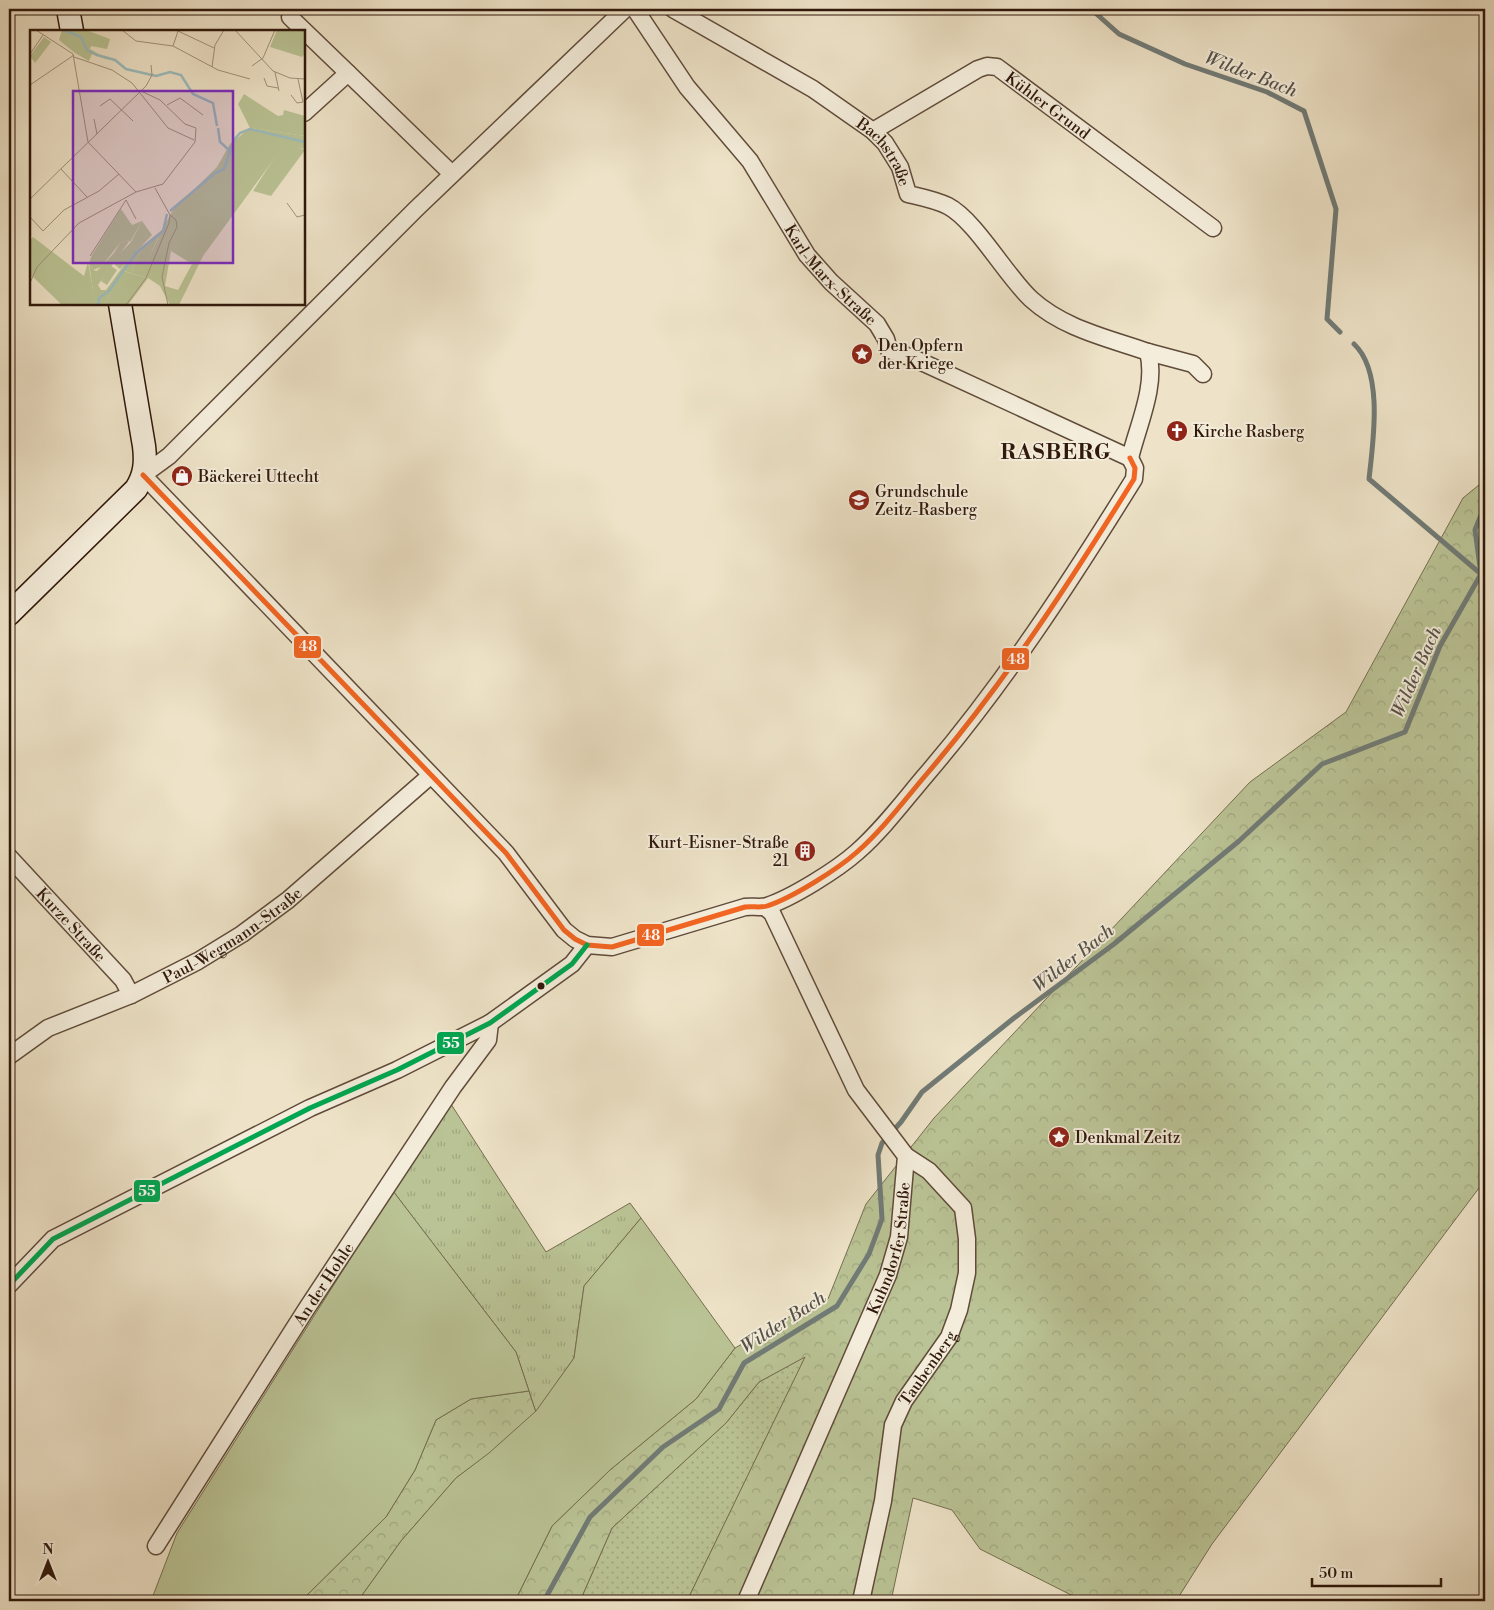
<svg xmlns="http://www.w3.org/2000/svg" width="1494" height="1610" font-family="'Libre Bodoni',serif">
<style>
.grass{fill:url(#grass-dots);stroke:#756e50}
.forest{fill:url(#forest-crowns);stroke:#756e50}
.park{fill:url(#park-tufts);stroke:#756e50}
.garden{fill:#bac395;stroke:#756e50}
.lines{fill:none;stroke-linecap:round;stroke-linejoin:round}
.stream{stroke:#717b76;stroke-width:5}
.street-casing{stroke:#604b3a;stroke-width:19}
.secondary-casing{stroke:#30180b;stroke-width:25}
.street{stroke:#f4eddb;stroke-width:16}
.secondary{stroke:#f4eddb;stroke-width:22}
.bus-1-casing{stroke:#f4eddb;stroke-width:9}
.bus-2-casing{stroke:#f4eddb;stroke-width:9}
.bus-1{stroke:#f26522;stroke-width:5}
.bus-2{stroke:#00a651;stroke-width:5}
.bus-dot{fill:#30180b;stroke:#f4eddb;stroke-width:2}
.labels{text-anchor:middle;stroke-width:4;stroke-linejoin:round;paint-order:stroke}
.street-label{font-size:16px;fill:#30180b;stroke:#f4eddb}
.poi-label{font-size:16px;fill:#30180b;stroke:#f4eddb;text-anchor:start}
.water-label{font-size:18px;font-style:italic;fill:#56524a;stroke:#f4eddb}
.district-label{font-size:21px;font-weight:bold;letter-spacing:1px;fill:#30180b;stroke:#f4eddb}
.inset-river{fill:none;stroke:#9cbdbe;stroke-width:2.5}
.inset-road{fill:none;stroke:#a2927c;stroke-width:1}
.view{fill:#7b2cbf;fill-opacity:0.15;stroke:#7b2cbf;stroke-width:2.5}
.inset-edge{fill:none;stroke:#30180b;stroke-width:2.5}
.line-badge{stroke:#f4eddb;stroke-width:2}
.badge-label{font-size:14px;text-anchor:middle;font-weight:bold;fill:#fff}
</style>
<defs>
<pattern id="grass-dots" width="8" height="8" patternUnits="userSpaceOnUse" patternTransform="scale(1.25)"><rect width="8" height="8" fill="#bac395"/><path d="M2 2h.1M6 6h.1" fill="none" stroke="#a0a77f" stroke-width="1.8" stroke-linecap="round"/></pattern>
<pattern id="forest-crowns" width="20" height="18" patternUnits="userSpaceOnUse" patternTransform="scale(1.25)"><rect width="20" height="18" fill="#bac395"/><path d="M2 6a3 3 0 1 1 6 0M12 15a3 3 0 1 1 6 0" fill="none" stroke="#a0a77f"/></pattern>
<pattern id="park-tufts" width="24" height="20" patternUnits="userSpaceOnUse" patternTransform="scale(1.25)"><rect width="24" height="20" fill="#bac395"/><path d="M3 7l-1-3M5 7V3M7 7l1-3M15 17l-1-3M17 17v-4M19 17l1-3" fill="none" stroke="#a0a77f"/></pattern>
</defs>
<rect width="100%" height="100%" fill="#eee3c8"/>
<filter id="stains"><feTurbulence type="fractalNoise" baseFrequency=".004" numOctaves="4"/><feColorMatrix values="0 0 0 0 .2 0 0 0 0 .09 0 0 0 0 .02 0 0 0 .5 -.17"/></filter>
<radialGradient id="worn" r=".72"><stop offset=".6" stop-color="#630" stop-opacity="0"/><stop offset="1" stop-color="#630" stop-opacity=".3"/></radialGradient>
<!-- grass -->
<path class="grass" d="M 806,1356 L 687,1601 L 580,1601 L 612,1528 L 726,1423 L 759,1382 Z"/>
<!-- forest -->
<g class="forest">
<path d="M 1485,480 L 1485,1180 L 1212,1544 L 1176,1601 L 1083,1601 L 980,1549 L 952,1510 L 913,1498 L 891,1601 L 687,1601 L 805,1357 L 759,1382 L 726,1423 L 612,1528 L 580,1601 L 515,1601 L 552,1526 L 610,1470 L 696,1399 L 735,1348 L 787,1318 L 828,1299 L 866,1204 L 934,1118 L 1250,782 L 1346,712 L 1463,498 Z"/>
<path d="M 529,1391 L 536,1412 L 489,1454 L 456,1478 L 401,1541 L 358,1601 L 301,1601 L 386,1517 L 415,1470 L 436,1420 L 471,1399 Z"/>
</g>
<!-- park -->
<path class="park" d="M 449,1101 L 546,1252 L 630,1203 L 641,1218 L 584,1286 L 574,1358 L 536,1412 L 516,1352 L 393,1191 Z"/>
<!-- garden -->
<g class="garden">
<path d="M 393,1191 L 516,1352 L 529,1391 L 471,1399 L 436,1420 L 415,1470 L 386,1517 L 301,1601 L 151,1601 L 177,1533 Z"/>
<path d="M 641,1218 L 735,1348 L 696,1399 L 610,1470 L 552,1526 L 515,1601 L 365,1601 L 360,1598 L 401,1541 L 456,1478 L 489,1453 L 536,1411 L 574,1358 L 584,1286 Z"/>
</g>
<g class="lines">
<!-- stream -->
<g class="stream">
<path d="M 1091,9 L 1119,34 L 1185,64 L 1267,92 L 1304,111 L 1336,209 L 1327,319 L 1340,332"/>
<path d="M 1354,344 C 1384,372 1373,442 1369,479 L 1481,574"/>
<path d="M 1481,574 L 1475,530 L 1485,505"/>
<path d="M 544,1601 L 590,1517 L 663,1447 L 719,1409 L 744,1363 L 837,1306 L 869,1254 L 882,1219 L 878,1155 L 882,1143 L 901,1122 L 922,1092 L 1014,1018 L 1114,944 L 1239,841 L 1322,764 L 1405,732 L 1440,646 L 1481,574"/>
</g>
<!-- street casing -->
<g class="street-casing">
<g id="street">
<path d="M 625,9 L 416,209 L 169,456 L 143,475 L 506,853 L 564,930 L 575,939 L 587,945 L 612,947 L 745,907 C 752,906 761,908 767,906 C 792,898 838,869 857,852 C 883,829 903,802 925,776 C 1004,684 1070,582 1134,479 L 1135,468 L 1130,458"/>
<path id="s1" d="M 635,9 L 687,87 L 750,161 L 807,255 L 831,282 L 877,324 L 886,339 L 889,350 L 913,358 L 1130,458"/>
<path id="s2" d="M 673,9 L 813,89 L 873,131 L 885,143 L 900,167 L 908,194 C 921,197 936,200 948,206 C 975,220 1007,277 1031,299 C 1064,329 1108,338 1148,352 C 1157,385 1138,425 1130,458"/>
<path d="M 290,17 L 348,73"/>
<path d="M 304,113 L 348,73 L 452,174"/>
<path id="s3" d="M 873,131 L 978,69 L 987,66 L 997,67 L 1213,228"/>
<path d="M 1148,352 L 1193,364 L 1203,374"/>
<path id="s4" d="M 9,857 L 123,980 L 131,995"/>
<path id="s5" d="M 9,1056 L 48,1028 L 131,995 L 198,961 L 242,934 L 288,900 L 430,776"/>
<path d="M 9,1285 L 53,1239 L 310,1108 L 397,1070 L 490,1023 L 572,964 L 587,945"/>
<path id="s6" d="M 156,1546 L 307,1308 L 453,1087 L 488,1040 L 490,1023"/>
<path id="s7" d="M 746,1601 L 888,1275 L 899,1237 L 906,1156 L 856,1090 L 772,913 L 765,907"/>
<path id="s8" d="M 861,1601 L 883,1501 L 893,1425 L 904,1401 L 949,1337 L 959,1310 L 967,1273 L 967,1239 L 963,1208 L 929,1171 L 906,1156"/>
</g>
</g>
<!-- secondary casing -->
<g class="secondary-casing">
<g id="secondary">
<path d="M 68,9 L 72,31"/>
<path d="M 9,614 L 136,489 C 145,475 146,462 144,446 L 120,304"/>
</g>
</g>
<!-- street -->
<use href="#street" class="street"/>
<!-- secondary -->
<use href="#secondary" class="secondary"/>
<!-- bus-1 casing -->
<g class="bus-1-casing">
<path id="bus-1" d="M 143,475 L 506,853 L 564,930 L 575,939 L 587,945 L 612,947 L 745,907 C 752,906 761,908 767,906 C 792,898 838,869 857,852 C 883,829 903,802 925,776 C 1004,684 1070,582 1134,479 L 1135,468 L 1130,458"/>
</g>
<!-- bus-2 casing -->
<g class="bus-2-casing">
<path id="bus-2" d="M 9,1285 L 53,1239 L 310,1108 L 397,1070 L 490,1023 L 572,964 L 587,945"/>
</g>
<!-- bus-1 -->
<use href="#bus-1" class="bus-1"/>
<!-- bus-2 -->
<use href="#bus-2" class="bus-2"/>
</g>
<!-- icons -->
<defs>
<g id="sight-disc" transform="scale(1.125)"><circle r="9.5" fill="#8f2418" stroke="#f4eddb"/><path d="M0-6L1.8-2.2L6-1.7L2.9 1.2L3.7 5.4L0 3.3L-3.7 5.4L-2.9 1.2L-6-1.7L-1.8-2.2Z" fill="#fff"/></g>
<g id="church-disc" transform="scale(1.125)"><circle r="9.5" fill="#8f2418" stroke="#f4eddb"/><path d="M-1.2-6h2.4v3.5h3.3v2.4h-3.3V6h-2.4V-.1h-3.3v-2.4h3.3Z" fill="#fff"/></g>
<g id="shop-disc" transform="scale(1.125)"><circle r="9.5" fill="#8f2418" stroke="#f4eddb"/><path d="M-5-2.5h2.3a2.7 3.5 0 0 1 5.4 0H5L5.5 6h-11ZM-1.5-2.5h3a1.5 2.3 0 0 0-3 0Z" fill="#fff"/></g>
<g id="school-disc" transform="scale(1.125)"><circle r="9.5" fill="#8f2418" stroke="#f4eddb"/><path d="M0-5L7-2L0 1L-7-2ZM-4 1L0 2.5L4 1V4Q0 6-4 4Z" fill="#fff"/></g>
<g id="building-disc" transform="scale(1.125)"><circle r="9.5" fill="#8f2418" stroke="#f4eddb"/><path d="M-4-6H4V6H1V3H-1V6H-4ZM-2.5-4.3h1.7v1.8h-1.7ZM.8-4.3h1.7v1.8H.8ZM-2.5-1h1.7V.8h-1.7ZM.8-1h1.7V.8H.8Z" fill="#fff"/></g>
</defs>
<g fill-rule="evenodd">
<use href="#sight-disc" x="862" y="354"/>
<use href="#church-disc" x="1177" y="431"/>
<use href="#shop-disc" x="182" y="476"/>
<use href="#school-disc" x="859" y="500"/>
<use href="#building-disc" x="805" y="851"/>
<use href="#sight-disc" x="1059" y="1137"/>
</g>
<!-- markers -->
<circle class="bus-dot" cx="541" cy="986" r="4.5"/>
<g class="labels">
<!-- street labels -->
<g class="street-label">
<text dy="6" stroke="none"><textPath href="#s3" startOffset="205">Kühler Grund</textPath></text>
<text dy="6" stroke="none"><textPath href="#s2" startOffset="258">Bachstraße</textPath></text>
<text dy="6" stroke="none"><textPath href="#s1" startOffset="331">Karl-Marx-Straße</textPath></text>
<text dy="6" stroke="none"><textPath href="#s4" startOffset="92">Kurze Straße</textPath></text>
<text dy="6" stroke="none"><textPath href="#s5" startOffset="255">Paul-Wegmann-Straße</textPath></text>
<text dy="6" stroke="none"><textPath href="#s7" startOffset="382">Kuhndorfer Straße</textPath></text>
<text dy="6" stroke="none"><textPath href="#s6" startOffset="311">An der Hohle</textPath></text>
<text dy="6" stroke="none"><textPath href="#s8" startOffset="246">Taubenberg</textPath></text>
</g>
<!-- poi labels -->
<g class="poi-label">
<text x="878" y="351">Den Opfern<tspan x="878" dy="18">der Kriege</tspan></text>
<text x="1193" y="437">Kirche Rasberg</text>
<text x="198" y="482">Bäckerei Uttecht</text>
<text x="875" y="497">Grundschule<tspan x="875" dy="18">Zeitz-Rasberg</tspan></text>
<text x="789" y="848" text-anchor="end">Kurt-Eisner-Straße<tspan x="789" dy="18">21</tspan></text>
<text x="1075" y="1143">Denkmal Zeitz</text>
</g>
<!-- water labels -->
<g class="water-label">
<text transform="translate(1251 74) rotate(21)" y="6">Wilder Bach</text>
<text transform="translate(1416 672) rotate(-66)" y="6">Wilder Bach</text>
<text transform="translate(1073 958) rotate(-38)" y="6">Wilder Bach</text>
<text transform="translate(783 1322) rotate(-33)" y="6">Wilder Bach</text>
</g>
<!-- district labels -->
<g class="district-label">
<text x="1056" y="459">RASBERG</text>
</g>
</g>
<!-- overview -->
<g transform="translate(30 30)">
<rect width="275" height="275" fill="#eee3c8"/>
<path d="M 14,7 L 21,12 L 5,33 L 0,26 ZM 129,206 L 111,245 L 102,240 L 109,224 ZM 58,232 L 65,271 L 65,275 L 54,275 L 54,246 Z" fill="#bac395"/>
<path d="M 32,0 L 56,0 L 80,9 L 77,19 L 61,16 L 60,19 L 79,30 L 62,24 L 59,31 L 45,23 L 29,10 ZM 220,98 L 275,106 L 275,119 L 256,115 L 241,133 L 173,226 L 149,275 L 140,275 L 130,256 L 118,248 L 94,241 L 74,275 L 65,275 L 59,233 L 63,240 L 67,241 L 84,223 L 90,213 L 100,210 L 68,255 L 71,260 L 76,260 L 102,224 L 132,200 L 143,180 L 187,137 L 200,114 ZM 129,207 L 111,244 L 102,240 L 109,224 ZM 141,221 L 162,234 L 148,260 L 135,256 Z" fill="#bac395" fill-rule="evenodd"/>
<path d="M 247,0 L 275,0 L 275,23 L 272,27 L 240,17 ZM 91,179 L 102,195 L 112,191 L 100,212 L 85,188 Z" fill="#bac395"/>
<path d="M 214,64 L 248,86 L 253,85 L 254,80 L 275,86 L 275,106 L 220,98 L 208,74 ZM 260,114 L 275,120 L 241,166 L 223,161 L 241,133 L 255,115 ZM 85,188 L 100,210 L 90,213 L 71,237 L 63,240 L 59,233 L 62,225 ZM 112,191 L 122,205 L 90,239 L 82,232 L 101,212 ZM 3,207 L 54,246 L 54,275 L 32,275 L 2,246 L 0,250 L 0,210 ZM 81,236 L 87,240 L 77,255 L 71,251 ZM 93,241 L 118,248 L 98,275 L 74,275 Z" fill="#bac395"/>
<path class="inset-river" d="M 33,0 L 51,7 L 57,20 L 67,25 L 85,30 L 96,39 L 126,46 L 140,42 L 151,45 L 163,64 L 183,73 L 187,96M 188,98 L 190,112 L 201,122M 140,181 L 185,143 L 194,139 L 204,110 L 210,103 L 220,99 L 275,112M 68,275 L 69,268 L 79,261 L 106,223 L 133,201 L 137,184"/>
<path class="inset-road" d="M 6,0 L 43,24 L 58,112 L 106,162M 92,0 L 106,11 L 143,16 L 188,40 L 220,49M 205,0 L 243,41 L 260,48 L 275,49M 148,1 L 184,18M 143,16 L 148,1M 0,24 L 13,5M 44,27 L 82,40 L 102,53 L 138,98 L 164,110M 222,36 L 233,28 L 245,0M 182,37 L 185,15 L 194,0M 245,42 L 249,61M 234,48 L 237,56 L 248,58M 0,55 L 44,25M 261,65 L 267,73 L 273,72 L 268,49M 137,75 L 150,68 L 173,85M 70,76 L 80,69 L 103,91M 64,89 L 67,104M 31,139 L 57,167M 0,169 L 116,56 L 122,45 L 121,35M 257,173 L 267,187 L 275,185M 0,187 L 13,201 L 34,180 L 69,161 L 89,144M 60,226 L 96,170 L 106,189M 0,253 L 7,237 L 49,193 L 106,162 L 133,154 L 165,112 L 166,98 L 155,94 L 130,70 L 111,61M 96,275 L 116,248 L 139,193 L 140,185 L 125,158M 138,275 L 132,247 L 139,213 L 147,197 L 146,190 L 140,185"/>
<path class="view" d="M 43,61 L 203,61 L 203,233 L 43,233 Z"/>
<rect width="275" height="275" class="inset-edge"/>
</g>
<g class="line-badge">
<rect x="293" y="635" width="29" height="24" rx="5" fill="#f26522"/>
<rect x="1001" y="647" width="29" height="24" rx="5" fill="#f26522"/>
<rect x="636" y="923" width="29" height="24" rx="5" fill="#f26522"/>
<rect x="436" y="1031" width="29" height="24" rx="5" fill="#00a651"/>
<rect x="133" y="1179" width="28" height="24" rx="5" fill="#00a651"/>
</g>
<g class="badge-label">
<text x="308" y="651">48</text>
<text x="1016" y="664">48</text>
<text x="651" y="940">48</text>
<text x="451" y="1048">55</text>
<text x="147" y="1196">55</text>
</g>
<!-- margin -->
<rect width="1494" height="1610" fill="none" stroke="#eee3c8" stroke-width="30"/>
<rect x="10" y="10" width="1474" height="1590" fill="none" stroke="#30180b" stroke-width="2.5"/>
<rect x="15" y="15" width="1464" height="1580" fill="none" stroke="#30180b"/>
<!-- north arrow -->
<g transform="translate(48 1562)" stroke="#f4eddb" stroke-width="4" paint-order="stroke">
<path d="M0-4L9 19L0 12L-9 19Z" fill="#30180b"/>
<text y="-8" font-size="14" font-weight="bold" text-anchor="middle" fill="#30180b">N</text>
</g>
<!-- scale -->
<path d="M1312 1578v8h129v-8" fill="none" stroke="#30180b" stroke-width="2.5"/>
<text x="1319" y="1578" font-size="15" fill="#30180b" stroke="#f4eddb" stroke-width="4" paint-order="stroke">50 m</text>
<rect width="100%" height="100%" filter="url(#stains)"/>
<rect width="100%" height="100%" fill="url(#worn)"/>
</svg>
